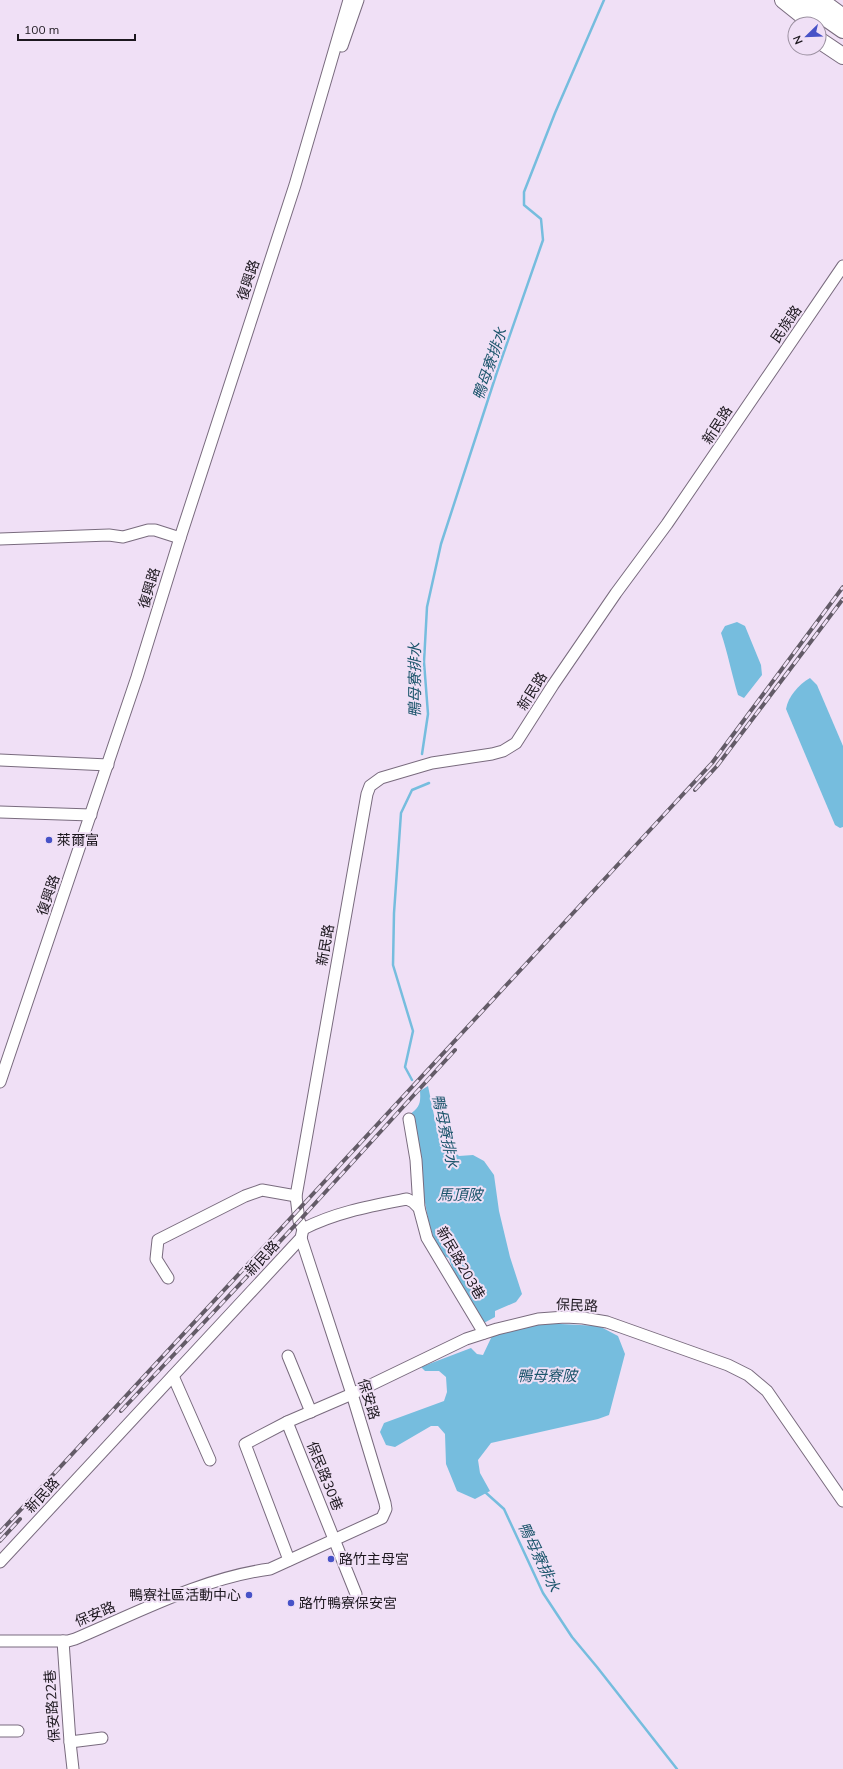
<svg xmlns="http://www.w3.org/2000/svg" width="843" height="1769" font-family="Mulish,'Noto Sans TC',sans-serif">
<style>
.water{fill:#76bdde}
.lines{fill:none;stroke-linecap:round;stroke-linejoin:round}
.stream{stroke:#76bdde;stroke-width:2.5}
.minor-casing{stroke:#796b7e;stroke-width:13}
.highway-casing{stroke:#796b7e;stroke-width:18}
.minor{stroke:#fff;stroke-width:11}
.highway{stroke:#fff;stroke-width:16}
.rail-casing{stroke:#635b67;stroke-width:4}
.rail{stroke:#f0e0f6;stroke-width:2.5;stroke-dasharray:8;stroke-linecap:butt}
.poi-dot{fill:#4752c7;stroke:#f0e0f6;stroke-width:1.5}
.labels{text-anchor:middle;stroke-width:4;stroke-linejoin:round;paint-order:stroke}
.street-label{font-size:14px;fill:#1c171e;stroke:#f0e0f6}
.poi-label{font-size:14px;fill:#1c171e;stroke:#f0e0f6;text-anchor:start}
.water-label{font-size:15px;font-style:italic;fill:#1c556c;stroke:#f0e0f6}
</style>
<rect width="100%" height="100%" fill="#f0e0f6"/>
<!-- water -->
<g class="water">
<path d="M 737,622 L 745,626 L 761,665 L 762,675 L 744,698 L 738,695 C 732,675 728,654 721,633 L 725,626 Z"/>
<path d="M 810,678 L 817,685 L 843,746 L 843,827 L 840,828 L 835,825 L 786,709 C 788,697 798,685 810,678 Z"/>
<path d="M 428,1086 L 440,1144 L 451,1149 L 459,1156 L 473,1155 L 484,1161 L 494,1175 L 499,1211 L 510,1257 L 522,1294 L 516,1302 L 495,1311 L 495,1317 L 482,1324 L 456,1281 L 449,1258 L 438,1254 L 428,1219 L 409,1115 C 419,1108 421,1104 420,1091 Z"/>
<path d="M 542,1323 L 599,1326 L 618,1336 L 625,1354 L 609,1415 L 598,1419 L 491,1443 L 478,1460 L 480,1473 L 490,1491 L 475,1499 L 457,1491 L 446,1464 L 445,1434 L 438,1426 L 431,1426 L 395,1447 L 386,1445 L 380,1432 L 384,1423 L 444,1401 L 447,1392 L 446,1377 L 439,1371 L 425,1371 L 421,1367 L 471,1348 L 477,1354 L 483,1355 L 492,1336 Z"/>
</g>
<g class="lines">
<!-- stream -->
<g class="stream">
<path d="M 422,754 L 428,714 L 424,662 L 427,607 L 441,544 L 497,372 L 543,240 L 541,219 L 524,205 L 524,192 L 555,113 L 604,0"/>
<path d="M 412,1080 L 405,1067 L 413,1031 L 393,965 L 394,913 L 401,813 L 412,790 L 429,783"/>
<path d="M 485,1492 L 504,1509 L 543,1593 L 572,1637 L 597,1667 L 677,1769"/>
</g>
<!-- minor casing -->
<g class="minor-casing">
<g id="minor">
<path d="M 342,46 L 358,0"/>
<path d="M 0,539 L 109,535 L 123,537 L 148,530 L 155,530 L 180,538"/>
<path d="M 0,760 L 108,765"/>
<path d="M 0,812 L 91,815"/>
<path d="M 0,1082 L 137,677 L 180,538 L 295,185 L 349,0"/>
<path d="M 409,1119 L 416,1160 L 419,1208"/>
<path d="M 303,1229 C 336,1212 371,1206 407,1199 L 413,1202 L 419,1208 L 427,1238 L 484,1333"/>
<path d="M 168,1278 L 156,1259 L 158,1240 L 245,1196 L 262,1190 L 296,1196"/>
<path d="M 288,1356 L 311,1412"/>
<path d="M 173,1376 L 210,1460"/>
<path d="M 287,1422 L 356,1594"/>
<path d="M 289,1560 L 245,1444 L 287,1422 L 352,1394 L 466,1339 L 497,1329 L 538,1319 L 565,1317 L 583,1318 L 607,1322 L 728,1365 L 748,1375 L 767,1391 L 843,1501"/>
<path d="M 0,1562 L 301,1238 L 303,1229 L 299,1221 L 296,1196 L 367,794 L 370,786 L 381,778 L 432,763 L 492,754 L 503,751 L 516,743 L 553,685 L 616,593 L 667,524 L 843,266"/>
<path d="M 0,1641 L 68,1641 L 75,1639 C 137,1613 202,1578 270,1569 L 382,1518 L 386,1509 L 385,1503 L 352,1394 L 301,1238"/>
<path d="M 63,1641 L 70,1742 L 73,1769"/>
<path d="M 0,1731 L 18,1731"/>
<path d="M 70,1742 L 102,1738"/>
</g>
</g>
<!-- highway casing -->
<g class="highway-casing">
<g id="highway">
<path d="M 783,0 L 808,20"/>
<path d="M 800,0 L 843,30"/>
<path d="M 820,0 L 843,17"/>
<path d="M 819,40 L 843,56"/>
</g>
</g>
<!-- minor -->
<use href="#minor" class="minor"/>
<!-- highway -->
<use href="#highway" class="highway"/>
<!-- rail casing -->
<g class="rail-casing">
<g id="rail">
<path d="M 695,790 L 717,766 L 843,599"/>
<path d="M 121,1411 L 299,1221 L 455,1050"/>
<path d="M 0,1532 L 712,763 L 843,587"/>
<path d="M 0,1541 L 20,1519"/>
</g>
</g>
<!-- rail -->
<use href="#rail" class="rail"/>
</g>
<!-- markers -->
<g class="poi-dot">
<circle cx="49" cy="840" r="4"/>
<circle cx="331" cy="1559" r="4"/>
<circle cx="249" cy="1595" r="4"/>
<circle cx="291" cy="1603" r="4"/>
</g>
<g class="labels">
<!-- street labels -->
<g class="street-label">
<text transform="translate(248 280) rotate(-72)" y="5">復興路</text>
<text transform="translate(786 324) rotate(-55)" y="5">民族路</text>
<text transform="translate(717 425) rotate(-57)" y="5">新民路</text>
<text transform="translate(149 588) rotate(-73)" y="5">復興路</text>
<text transform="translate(532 691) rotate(-58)" y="5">新民路</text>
<text transform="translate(48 895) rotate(-71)" y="5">復興路</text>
<text transform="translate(325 945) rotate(-80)" y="5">新民路</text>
<text transform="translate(262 1258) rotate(-47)" y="5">新民路</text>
<text transform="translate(461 1263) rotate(60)" y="5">新民路203巷</text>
<text transform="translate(577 1305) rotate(3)" y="5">保民路</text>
<text transform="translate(369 1399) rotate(73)" y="5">保安路</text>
<text transform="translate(325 1476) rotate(68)" y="5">保民路30巷</text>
<text transform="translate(42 1495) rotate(-47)" y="5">新民路</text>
<text transform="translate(95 1614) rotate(-23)" y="5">保安路</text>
<text transform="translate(52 1706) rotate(-94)" y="5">保安路22巷</text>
</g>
<!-- poi labels -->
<g class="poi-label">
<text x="57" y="845">萊爾富</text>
<text x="339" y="1564">路竹主母宮</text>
<text x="241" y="1600" text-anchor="end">鴨寮社區活動中心</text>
<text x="299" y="1608">路竹鴨寮保安宮</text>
</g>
<!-- water labels -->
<g class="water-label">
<text transform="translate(490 364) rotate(-71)" y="5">鴨母寮排水</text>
<text transform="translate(415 680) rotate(-90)" y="5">鴨母寮排水</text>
<text transform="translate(445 1131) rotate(78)" y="5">鴨母寮排水</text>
<text x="460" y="1200">馬頂陂</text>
<text x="547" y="1381">鴨母寮陂</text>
<text transform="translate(539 1557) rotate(64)" y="5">鴨母寮排水</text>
</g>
</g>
<!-- north arrow -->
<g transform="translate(807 36) rotate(247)"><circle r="19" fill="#f0e0f6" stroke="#9b90a0"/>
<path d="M0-3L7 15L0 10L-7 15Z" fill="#4752c7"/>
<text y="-6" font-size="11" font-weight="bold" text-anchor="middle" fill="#1c171e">N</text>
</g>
<!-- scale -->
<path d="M18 34v6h117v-6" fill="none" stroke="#1c171e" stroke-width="2"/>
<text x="24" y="34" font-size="12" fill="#1c171e" stroke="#f0e0f6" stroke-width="3" paint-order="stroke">100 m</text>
</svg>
